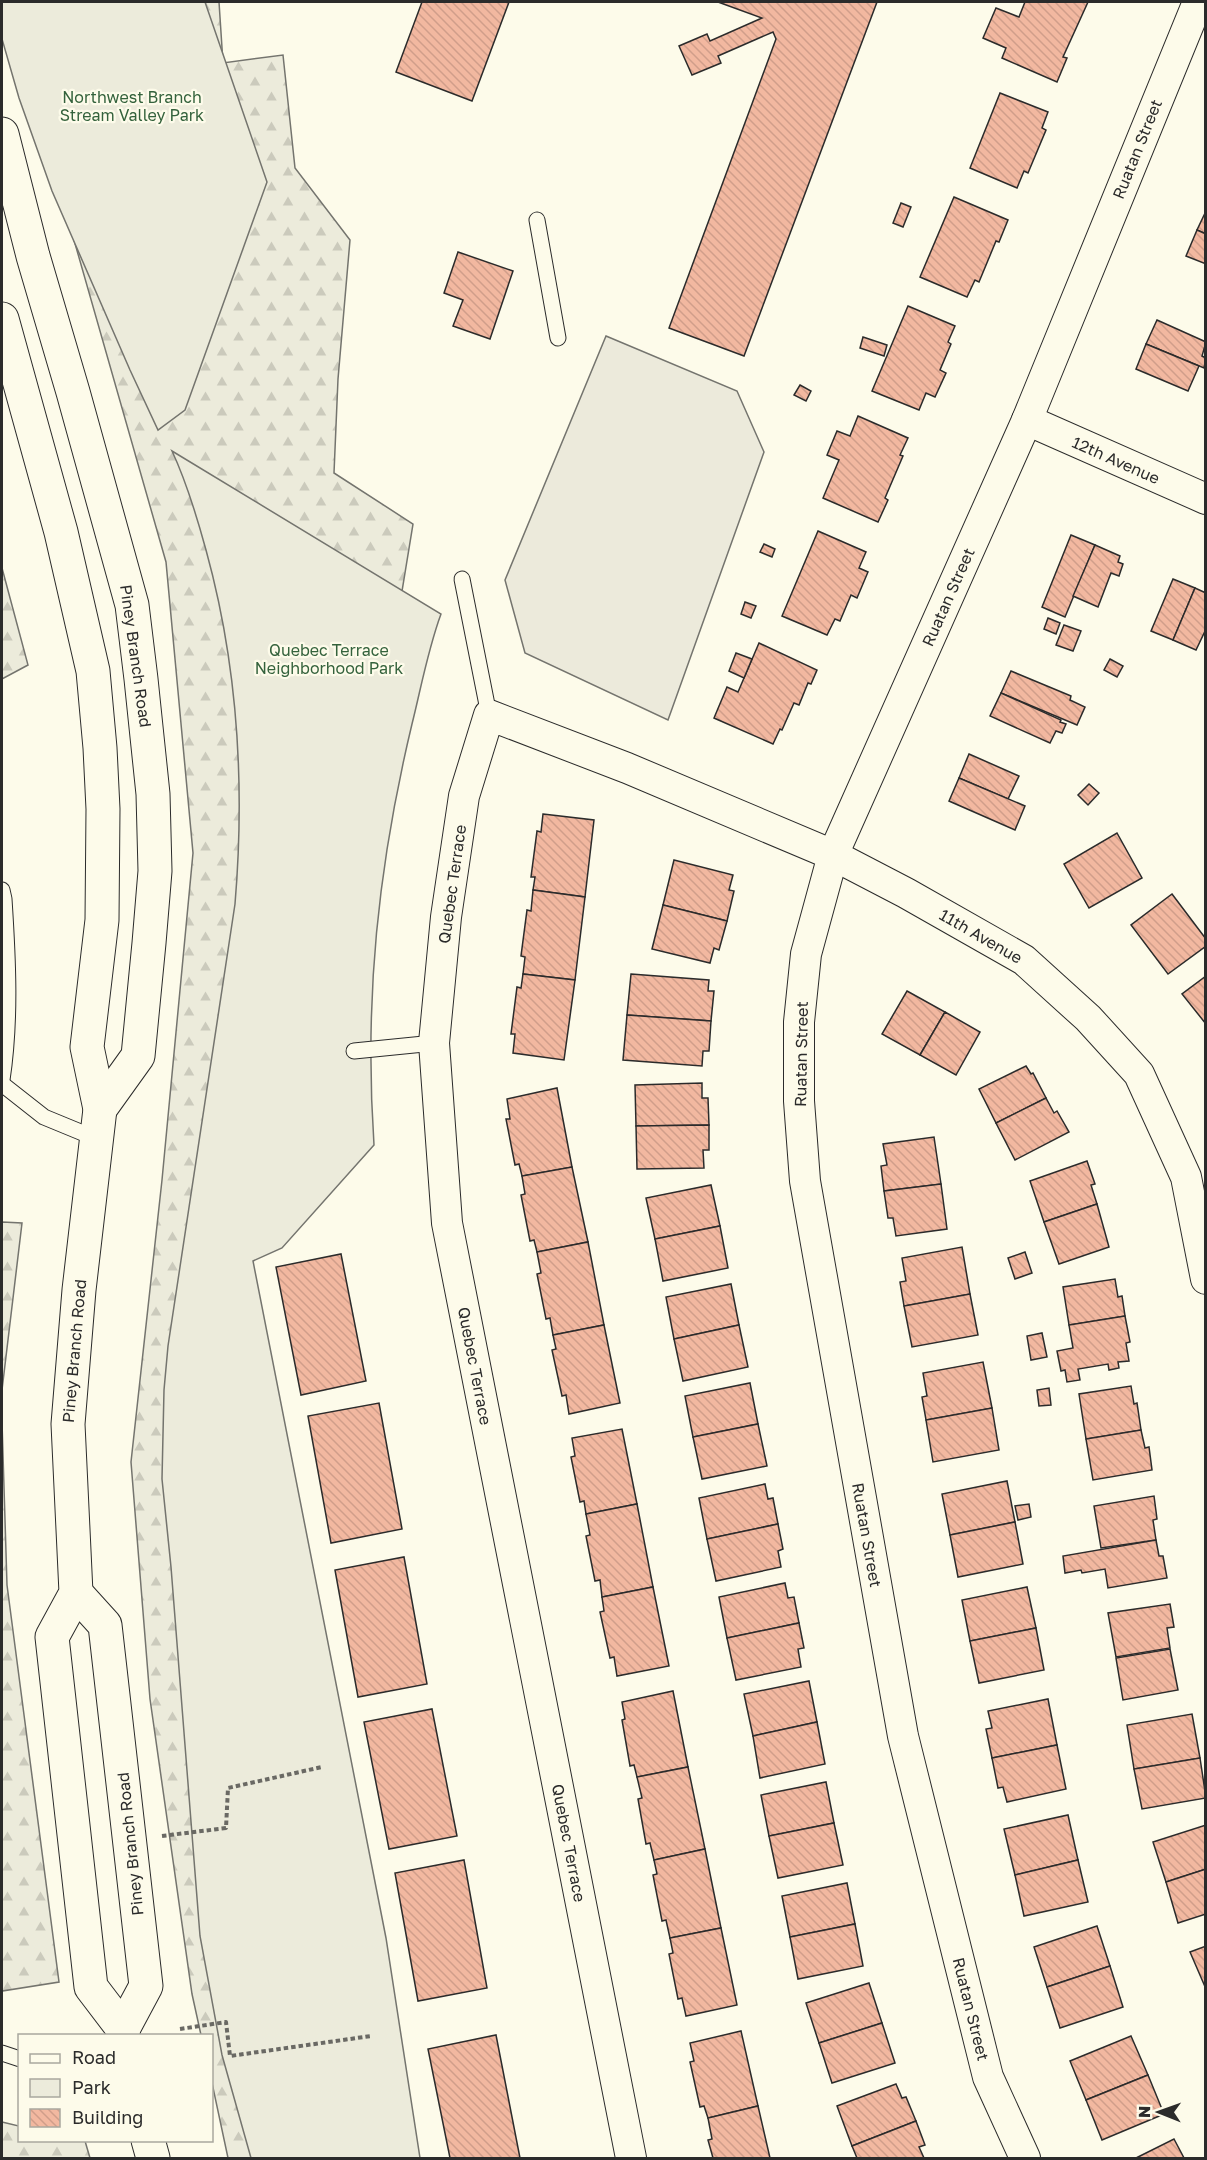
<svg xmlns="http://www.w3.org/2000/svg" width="1207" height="2160" font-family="'Golos Text',sans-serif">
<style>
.forest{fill:url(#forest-firs);stroke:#74746e;stroke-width:1.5}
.park{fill:#ecebdb;stroke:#74746e;stroke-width:1.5}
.parking{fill:#eceadb;stroke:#74746e;stroke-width:1.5}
.building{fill:url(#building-back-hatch);stroke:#2b2b2b;stroke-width:1.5}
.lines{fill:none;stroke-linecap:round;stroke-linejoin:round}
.service-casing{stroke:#2b2b2b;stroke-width:17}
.minor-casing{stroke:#2b2b2b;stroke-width:32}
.secondary-casing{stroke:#2b2b2b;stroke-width:35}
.path{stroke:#6a6964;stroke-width:4;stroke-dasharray:4.5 3;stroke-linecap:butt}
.service{stroke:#fdfbea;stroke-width:15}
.minor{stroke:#fdfbea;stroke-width:30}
.secondary{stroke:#fdfbea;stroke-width:33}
.labels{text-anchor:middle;stroke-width:4.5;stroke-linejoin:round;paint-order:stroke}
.park-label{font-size:16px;fill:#34623c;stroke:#fdfbea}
.street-label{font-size:16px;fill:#2b2b2b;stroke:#fdfbea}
</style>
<defs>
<pattern id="forest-firs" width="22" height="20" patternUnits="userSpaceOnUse" patternTransform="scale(1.5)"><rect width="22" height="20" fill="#ecebdb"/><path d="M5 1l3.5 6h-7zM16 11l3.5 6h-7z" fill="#cbcabc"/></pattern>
<pattern id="building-back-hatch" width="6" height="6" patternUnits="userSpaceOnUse" patternTransform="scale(1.5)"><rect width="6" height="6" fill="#f2b8a0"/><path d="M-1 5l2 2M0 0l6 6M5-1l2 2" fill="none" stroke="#d09e8a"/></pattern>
</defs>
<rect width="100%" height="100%" fill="#fdfbea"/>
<!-- forest -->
<g class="forest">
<path d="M 6,2 L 219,2 L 223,63 L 283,55 L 295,168 L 350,240 L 338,379 L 334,473 L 413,524 L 373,768 L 242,1155 L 337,2158 L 228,2158 L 212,2083 L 212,2036 L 201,2035 L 192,1994 L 150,1699 L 131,1462 L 162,1180 L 193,853 L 166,562 Z"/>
<path d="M 2,568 L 28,665 L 2,679 Z"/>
<path d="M 2,1222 L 22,1223 L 2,1390 Z"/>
<path d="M 2,1422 L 7,1585 L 59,1982 L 2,1991 Z"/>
<path d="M 2,2122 L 19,2126 L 20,2140 L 85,2141 L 90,2158 L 2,2158 Z"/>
</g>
<!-- park -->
<g class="park">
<path d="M 2,2 L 205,2 L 267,182 L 185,410 L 158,430 L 130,370 L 52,191 L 19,98 L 2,39 Z"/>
<path d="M 172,451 L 441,614 C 428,649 421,688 412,724 C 378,866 364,999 374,1145 L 282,1248 L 253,1261 L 386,1938 L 420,2158 L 251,2158 L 222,2055 L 200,1936 L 171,1567 L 162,1479 L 164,1390 L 168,1346 L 235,904 C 245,785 238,666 206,550 C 197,517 187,483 172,451 Z"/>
</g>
<!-- parking -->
<path class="parking" d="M 606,336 L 737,391 L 764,452 L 668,720 L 525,653 L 505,580 Z"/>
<!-- building -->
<g class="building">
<path d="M 422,2 L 509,2 L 472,101 L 396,72 Z"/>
<path d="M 718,2 L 877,2 L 744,356 L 669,328 L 776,39 L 773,32 L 718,56 L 721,63 L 692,75 L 679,46 L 707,34 L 710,41 L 762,18 Z"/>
<path d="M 1025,2 L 1088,2 L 1063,57 L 1067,58 L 1057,82 L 1002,58 L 1006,48 L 983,38 L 996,8 L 1019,17 Z"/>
<path d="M 1000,93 L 1048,112 L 1042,128 L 1046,130 L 1028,173 L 1024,171 L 1017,188 L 970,168 Z"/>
<path d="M 954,197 L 1008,220 L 999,242 L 996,241 L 979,282 L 975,280 L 967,297 L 920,277 Z"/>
<path d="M 901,203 L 911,207 L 903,227 L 893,223 Z"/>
<path d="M 1206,211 L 1206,234 L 1197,230 Z"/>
<path d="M 1197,230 L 1206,234 L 1206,264 L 1186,256 Z"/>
<path d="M 458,252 L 513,271 L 490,339 L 453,326 L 463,300 L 444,293 Z"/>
<path d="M 908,306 L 955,326 L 948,342 L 951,344 L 940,370 L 946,373 L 935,397 L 926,393 L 919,410 L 872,391 Z"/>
<path d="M 1157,320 L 1206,342 L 1202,356 L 1206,358 L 1204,368 L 1146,344 Z"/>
<path d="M 863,337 L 887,345 L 884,356 L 860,348 Z"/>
<path d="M 1146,344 L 1199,366 L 1188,391 L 1136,369 Z"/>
<path d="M 800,385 L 811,391 L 806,401 L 794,395 Z"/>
<path d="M 858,416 L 908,438 L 900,455 L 903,456 L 885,498 L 888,500 L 878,522 L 823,498 L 839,460 L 827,455 L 837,431 L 850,436 Z"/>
<path d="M 818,531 L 866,552 L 859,568 L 868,572 L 857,598 L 851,595 L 840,621 L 835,619 L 827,635 L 782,616 Z"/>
<path d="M 1071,535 L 1095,545 L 1065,617 L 1042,607 Z"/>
<path d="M 764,544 L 775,549 L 772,557 L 760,552 Z"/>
<path d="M 1095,545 L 1120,556 L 1118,562 L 1123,564 L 1119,576 L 1111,573 L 1098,607 L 1073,596 Z"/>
<path d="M 1173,579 L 1195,588 L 1173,640 L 1151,631 Z"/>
<path d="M 1195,588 L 1206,593 L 1206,629 L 1196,650 L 1173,640 Z"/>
<path d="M 745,602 L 756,606 L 751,618 L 741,614 Z"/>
<path d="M 1048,618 L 1060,623 L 1056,634 L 1044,629 Z"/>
<path d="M 1064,625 L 1081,631 L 1073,651 L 1056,645 Z"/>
<path d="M 759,643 L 817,670 L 811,684 L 808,683 L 799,705 L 794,703 L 782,730 L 780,729 L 773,744 L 714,718 L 727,687 L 738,692 Z"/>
<path d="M 736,653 L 752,659 L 744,678 L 729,671 Z"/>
<path d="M 1110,659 L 1123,666 L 1117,677 L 1104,670 Z"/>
<path d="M 1011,671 L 1071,696 L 1070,700 L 1085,707 L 1077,725 L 1001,693 Z"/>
<path d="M 1001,693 L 1061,720 L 1060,722 L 1066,724 L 1062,733 L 1056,731 L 1050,743 L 990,716 Z"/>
<path d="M 969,754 L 1019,776 L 1008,799 L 959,778 Z"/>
<path d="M 959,778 L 1025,806 L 1015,830 L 949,801 Z"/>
<path d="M 1089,784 L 1099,793 L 1088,805 L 1078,795 Z"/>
<path d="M 543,814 L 594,820 L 585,897 L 533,890 L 535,877 L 531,877 L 537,831 L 541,832 Z"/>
<path d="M 1117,833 L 1142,878 L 1089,908 L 1064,864 Z"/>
<path d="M 674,860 L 733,875 L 729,890 L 734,891 L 727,921 L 663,905 Z"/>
<path d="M 533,890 L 585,897 L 575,980 L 523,974 L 525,957 L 521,956 L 527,910 L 531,911 Z"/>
<path d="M 1172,894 L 1206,939 L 1206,946 L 1168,974 L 1131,925 Z"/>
<path d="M 663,905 L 727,921 L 719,950 L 714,948 L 710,963 L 652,949 Z"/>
<path d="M 523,974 L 575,980 L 564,1060 L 513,1053 L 515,1034 L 511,1034 L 517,987 L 521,988 Z"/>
<path d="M 631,974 L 709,980 L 708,991 L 714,991 L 711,1021 L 627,1015 Z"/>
<path d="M 1206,976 L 1206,1024 L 1182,994 Z"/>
<path d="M 907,991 L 945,1012 L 920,1055 L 882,1034 Z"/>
<path d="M 945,1012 L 980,1032 L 956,1075 L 920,1055 Z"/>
<path d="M 627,1015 L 711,1021 L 709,1051 L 703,1051 L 702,1066 L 623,1060 Z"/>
<path d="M 1026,1066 L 1031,1074 L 1033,1073 L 1046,1098 L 996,1123 L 979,1089 Z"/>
<path d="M 702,1083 L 702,1098 L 708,1098 L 709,1125 L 636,1126 L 635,1085 Z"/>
<path d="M 557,1088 L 572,1167 L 522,1176 L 519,1164 L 515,1165 L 506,1119 L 510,1119 L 507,1099 Z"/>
<path d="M 1046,1098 L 1054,1113 L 1057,1111 L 1069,1132 L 1015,1160 L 996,1123 Z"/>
<path d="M 709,1125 L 709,1150 L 703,1150 L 704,1168 L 637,1169 L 636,1126 Z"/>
<path d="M 934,1137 L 941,1184 L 884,1191 L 881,1166 L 887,1165 L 883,1144 Z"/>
<path d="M 1087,1161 L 1095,1184 L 1091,1185 L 1097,1204 L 1044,1222 L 1030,1181 Z"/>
<path d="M 572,1167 L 588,1242 L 537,1252 L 534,1240 L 530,1241 L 521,1195 L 525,1194 L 522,1176 Z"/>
<path d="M 941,1184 L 947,1229 L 896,1236 L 893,1218 L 888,1218 L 884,1191 Z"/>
<path d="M 711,1185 L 720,1226 L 655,1239 L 646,1198 Z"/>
<path d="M 1097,1204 L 1109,1247 L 1059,1264 L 1044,1222 Z"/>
<path d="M 720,1226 L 728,1268 L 663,1281 L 655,1239 Z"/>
<path d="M 588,1242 L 604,1325 L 553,1335 L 550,1318 L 546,1319 L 537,1274 L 541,1273 L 537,1252 Z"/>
<path d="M 962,1247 L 970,1294 L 904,1306 L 900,1282 L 906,1281 L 902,1258 Z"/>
<path d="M 1025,1252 L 1032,1273 L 1015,1279 L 1008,1258 Z"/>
<path d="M 341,1254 L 366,1381 L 301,1395 L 276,1267 Z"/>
<path d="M 1115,1279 L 1118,1297 L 1122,1296 L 1125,1316 L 1069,1325 L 1063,1287 Z"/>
<path d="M 731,1284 L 739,1325 L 674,1339 L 666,1297 Z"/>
<path d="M 970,1294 L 978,1335 L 912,1347 L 904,1306 Z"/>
<path d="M 1125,1316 L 1130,1342 L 1126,1343 L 1129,1361 L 1118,1362 L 1119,1368 L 1109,1370 L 1108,1364 L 1078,1369 L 1080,1380 L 1067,1382 L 1065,1370 L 1061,1371 L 1057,1351 L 1073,1348 L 1069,1325 Z"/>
<path d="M 604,1325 L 620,1403 L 569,1414 L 566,1395 L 562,1396 L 552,1350 L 556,1349 L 553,1335 Z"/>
<path d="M 739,1325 L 748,1367 L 683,1381 L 674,1339 Z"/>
<path d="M 1042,1333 L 1047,1357 L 1031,1360 L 1027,1336 Z"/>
<path d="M 983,1362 L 992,1408 L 926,1420 L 922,1397 L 927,1396 L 923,1373 Z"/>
<path d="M 750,1383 L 758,1424 L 693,1437 L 685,1396 Z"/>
<path d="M 1131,1386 L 1134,1404 L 1137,1403 L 1141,1430 L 1086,1439 L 1079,1394 Z"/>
<path d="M 1049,1388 L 1051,1405 L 1039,1406 L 1037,1390 Z"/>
<path d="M 379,1403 L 402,1529 L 331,1543 L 308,1416 Z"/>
<path d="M 992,1408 L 999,1450 L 933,1462 L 926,1420 Z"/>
<path d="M 758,1424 L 767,1466 L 702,1479 L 693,1437 Z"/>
<path d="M 622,1429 L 637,1504 L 586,1514 L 584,1501 L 580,1502 L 571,1457 L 575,1456 L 572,1438 Z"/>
<path d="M 1141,1430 L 1145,1448 L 1149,1447 L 1152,1470 L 1093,1480 L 1086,1439 Z"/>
<path d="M 1007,1481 L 1015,1522 L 950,1535 L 942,1494 Z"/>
<path d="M 765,1484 L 768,1499 L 773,1498 L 778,1524 L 707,1539 L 699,1498 Z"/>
<path d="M 1154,1496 L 1157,1519 L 1153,1520 L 1156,1540 L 1101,1548 L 1094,1506 Z"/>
<path d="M 637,1504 L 653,1587 L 602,1597 L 600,1580 L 595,1581 L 586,1536 L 590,1535 L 586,1514 Z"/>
<path d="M 1029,1504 L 1031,1517 L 1018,1520 L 1015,1506 Z"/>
<path d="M 1015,1522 L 1023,1564 L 958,1577 L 950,1535 Z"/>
<path d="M 778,1524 L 783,1549 L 778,1551 L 781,1567 L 716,1581 L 707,1539 Z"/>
<path d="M 1156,1540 L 1159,1556 L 1163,1556 L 1167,1578 L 1108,1588 L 1105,1569 L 1082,1573 L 1081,1570 L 1065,1573 L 1063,1556 Z"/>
<path d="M 404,1557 L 427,1684 L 358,1697 L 335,1570 Z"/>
<path d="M 785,1583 L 788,1598 L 794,1597 L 799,1623 L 727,1638 L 719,1597 Z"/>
<path d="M 653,1587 L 669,1666 L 617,1676 L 614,1657 L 610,1658 L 600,1612 L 604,1611 L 602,1597 Z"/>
<path d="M 1027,1587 L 1036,1628 L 970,1641 L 962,1600 Z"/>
<path d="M 1170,1604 L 1174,1627 L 1167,1628 L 1170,1648 L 1116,1657 L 1108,1613 Z"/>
<path d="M 799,1623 L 804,1648 L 798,1649 L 801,1667 L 736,1680 L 727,1638 Z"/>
<path d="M 1036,1628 L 1044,1670 L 979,1683 L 970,1641 Z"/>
<path d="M 1170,1649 L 1178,1690 L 1123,1700 L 1116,1658 Z"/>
<path d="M 809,1681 L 817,1722 L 753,1736 L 744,1694 Z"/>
<path d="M 673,1691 L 688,1767 L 637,1777 L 634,1765 L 630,1766 L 622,1720 L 625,1719 L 622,1702 Z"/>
<path d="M 1048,1699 L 1057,1745 L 992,1758 L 986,1729 L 992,1728 L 988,1711 Z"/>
<path d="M 432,1709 L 457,1836 L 389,1849 L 364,1722 Z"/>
<path d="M 1192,1714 L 1200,1758 L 1134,1769 L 1127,1725 Z"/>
<path d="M 817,1722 L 825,1764 L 760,1778 L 753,1736 Z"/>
<path d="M 1057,1745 L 1066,1789 L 1007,1802 L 1003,1787 L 998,1788 L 992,1758 Z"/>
<path d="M 1200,1758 L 1206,1798 L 1142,1809 L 1134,1769 Z"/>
<path d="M 688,1767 L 705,1849 L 654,1860 L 650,1843 L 646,1844 L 638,1799 L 642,1798 L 637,1777 Z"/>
<path d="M 826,1782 L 834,1823 L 769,1836 L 761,1795 Z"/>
<path d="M 1068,1815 L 1078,1860 L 1015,1875 L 1004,1829 Z"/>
<path d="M 834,1823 L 843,1865 L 778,1878 L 769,1836 Z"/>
<path d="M 1206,1825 L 1206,1869 L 1166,1882 L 1153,1842 Z"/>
<path d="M 705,1849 L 721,1928 L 670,1938 L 666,1920 L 662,1921 L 653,1875 L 657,1874 L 654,1860 Z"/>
<path d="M 464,1860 L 487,1988 L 418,2001 L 395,1873 Z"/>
<path d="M 1078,1860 L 1088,1902 L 1024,1916 L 1015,1875 Z"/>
<path d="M 1206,1869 L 1206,1914 L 1178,1923 L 1166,1882 Z"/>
<path d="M 847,1883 L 855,1924 L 790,1937 L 782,1896 Z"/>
<path d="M 855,1924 L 863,1966 L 798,1979 L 790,1937 Z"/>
<path d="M 1097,1926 L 1110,1966 L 1047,1987 L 1034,1947 Z"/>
<path d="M 721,1928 L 737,2005 L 686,2016 L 682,1998 L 678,1999 L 669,1954 L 673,1953 L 670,1938 Z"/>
<path d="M 1206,1946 L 1206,1989 L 1190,1952 Z"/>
<path d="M 1110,1966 L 1123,2007 L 1060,2028 L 1047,1987 Z"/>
<path d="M 869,1983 L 882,2023 L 819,2043 L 806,2003 Z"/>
<path d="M 882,2023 L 895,2063 L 832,2083 L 819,2043 Z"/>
<path d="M 741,2031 L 758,2106 L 708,2118 L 704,2106 L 700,2107 L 690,2062 L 694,2061 L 690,2043 Z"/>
<path d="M 496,2035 L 520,2158 L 450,2158 L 428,2049 Z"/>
<path d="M 1131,2036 L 1148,2075 L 1086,2100 L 1070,2061 Z"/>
<path d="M 1148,2075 L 1164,2114 L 1102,2140 L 1086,2100 Z"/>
<path d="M 896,2084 L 902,2098 L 906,2097 L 916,2121 L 852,2146 L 837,2106 Z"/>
<path d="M 758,2106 L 770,2158 L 713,2158 L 708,2140 L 712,2139 L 708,2118 Z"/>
<path d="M 916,2121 L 925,2145 L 919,2147 L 924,2158 L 857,2158 L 852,2146 Z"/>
<path d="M 1174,2139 L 1184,2158 L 1136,2158 Z"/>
</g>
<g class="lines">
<!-- service casing -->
<g class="service-casing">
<g id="service">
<path d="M 537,220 L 558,338"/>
<path d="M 462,579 L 489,715"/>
<path d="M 2,890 L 4,899 C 8,960 11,1020 2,1080"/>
<path d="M 354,1051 L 434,1043"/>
<path d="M 2,1084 L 44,1117 L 95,1138"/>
<path d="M 2,2053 L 20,2059"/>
</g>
</g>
<!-- minor casing -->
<g class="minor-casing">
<g id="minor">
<path d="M 1027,420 L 1206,499"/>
<path d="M 631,2158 L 447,1223 L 434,1043 L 446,917 L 464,796 L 489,715 L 627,768 L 833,855 L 906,893 L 1024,960 L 1088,1018 L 1139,1074 L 1186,1177 L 1206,1279"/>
<path d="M 1025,2158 L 988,2077 L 903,1736 L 805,1181 L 799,1101 L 799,1022 L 806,954 L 833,855 L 1027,420 L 1198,2"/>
</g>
</g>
<!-- secondary casing -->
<g class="secondary-casing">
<g id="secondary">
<path d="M 2,134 L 33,256 L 73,392 L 132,605 L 141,679 L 153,794 L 155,871 L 149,943 L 138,1056 L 100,1109"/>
<path d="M 2,319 L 61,532 L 93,671 L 100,748 L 103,809 L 102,920 L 87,1047 L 100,1109 L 79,1290 L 68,1424 L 76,1593 L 52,1637 L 91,1987 L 123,2029 L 123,2036"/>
<path d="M 76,1593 L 105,1625 L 146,1986 L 123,2029"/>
<path d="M 148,2140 L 153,2158"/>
</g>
</g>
<!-- path -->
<g class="path">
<path d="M 162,1836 L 226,1828 L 228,1788 L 322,1767"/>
<path d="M 180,2029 L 226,2022 L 230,2056 L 371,2036"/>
</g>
<!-- service -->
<use href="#service" class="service"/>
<!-- minor -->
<use href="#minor" class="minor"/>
<!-- secondary -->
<use href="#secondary" class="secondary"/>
</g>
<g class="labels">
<!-- park labels -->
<g class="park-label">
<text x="132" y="103">Northwest Branch<tspan x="132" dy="18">Stream Valley Park</tspan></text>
<text x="329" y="656">Quebec Terrace<tspan x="329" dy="18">Neighborhood Park</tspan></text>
</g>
<!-- street labels -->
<g class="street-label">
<text transform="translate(1137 149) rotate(-68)" y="6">Ruatan Street</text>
<text transform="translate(1116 460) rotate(24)" y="6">12th Avenue</text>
<text transform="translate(948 597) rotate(-66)" y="6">Ruatan Street</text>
<text transform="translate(136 656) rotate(82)" y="6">Piney Branch Road</text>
<text transform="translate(452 884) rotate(-82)" y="6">Quebec Terrace</text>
<text transform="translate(981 936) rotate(30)" y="6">11th Avenue</text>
<text transform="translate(801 1054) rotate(-89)" y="6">Ruatan Street</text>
<text transform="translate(74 1351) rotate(-85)" y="6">Piney Branch Road</text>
<text transform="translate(475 1366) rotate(79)" y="6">Quebec Terrace</text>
<text transform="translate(867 1535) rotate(80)" y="6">Ruatan Street</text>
<text transform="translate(569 1843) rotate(79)" y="6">Quebec Terrace</text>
<text transform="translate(130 1844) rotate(-96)" y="6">Piney Branch Road</text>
<text transform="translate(971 2009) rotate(76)" y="6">Ruatan Street</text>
</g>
</g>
<!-- border -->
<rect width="1207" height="2160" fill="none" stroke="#2b2b2b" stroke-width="6"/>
<!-- legend -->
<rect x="18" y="2034" width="195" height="108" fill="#fdfbea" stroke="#a9a89e" stroke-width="1.5"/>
<rect x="30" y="2054" width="30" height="9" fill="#fdfbea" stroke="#a9a89e" stroke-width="1.5"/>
<text x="72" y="2064" font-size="18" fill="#2b2b2b">Road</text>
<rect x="30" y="2079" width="30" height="18" fill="#ecebdb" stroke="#a9a89e" stroke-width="1.5"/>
<text x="72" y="2094" font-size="18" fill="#2b2b2b">Park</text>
<rect x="30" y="2109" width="30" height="18" fill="url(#building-back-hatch)" stroke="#a9a89e" stroke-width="1.5"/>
<text x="72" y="2124" font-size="18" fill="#2b2b2b">Building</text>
<!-- north arrow -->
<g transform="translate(1159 2112) rotate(271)" stroke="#fdfbea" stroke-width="4.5" paint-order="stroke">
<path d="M0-4.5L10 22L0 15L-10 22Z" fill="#2b2b2b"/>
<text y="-9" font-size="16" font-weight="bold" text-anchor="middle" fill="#2b2b2b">N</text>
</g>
</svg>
